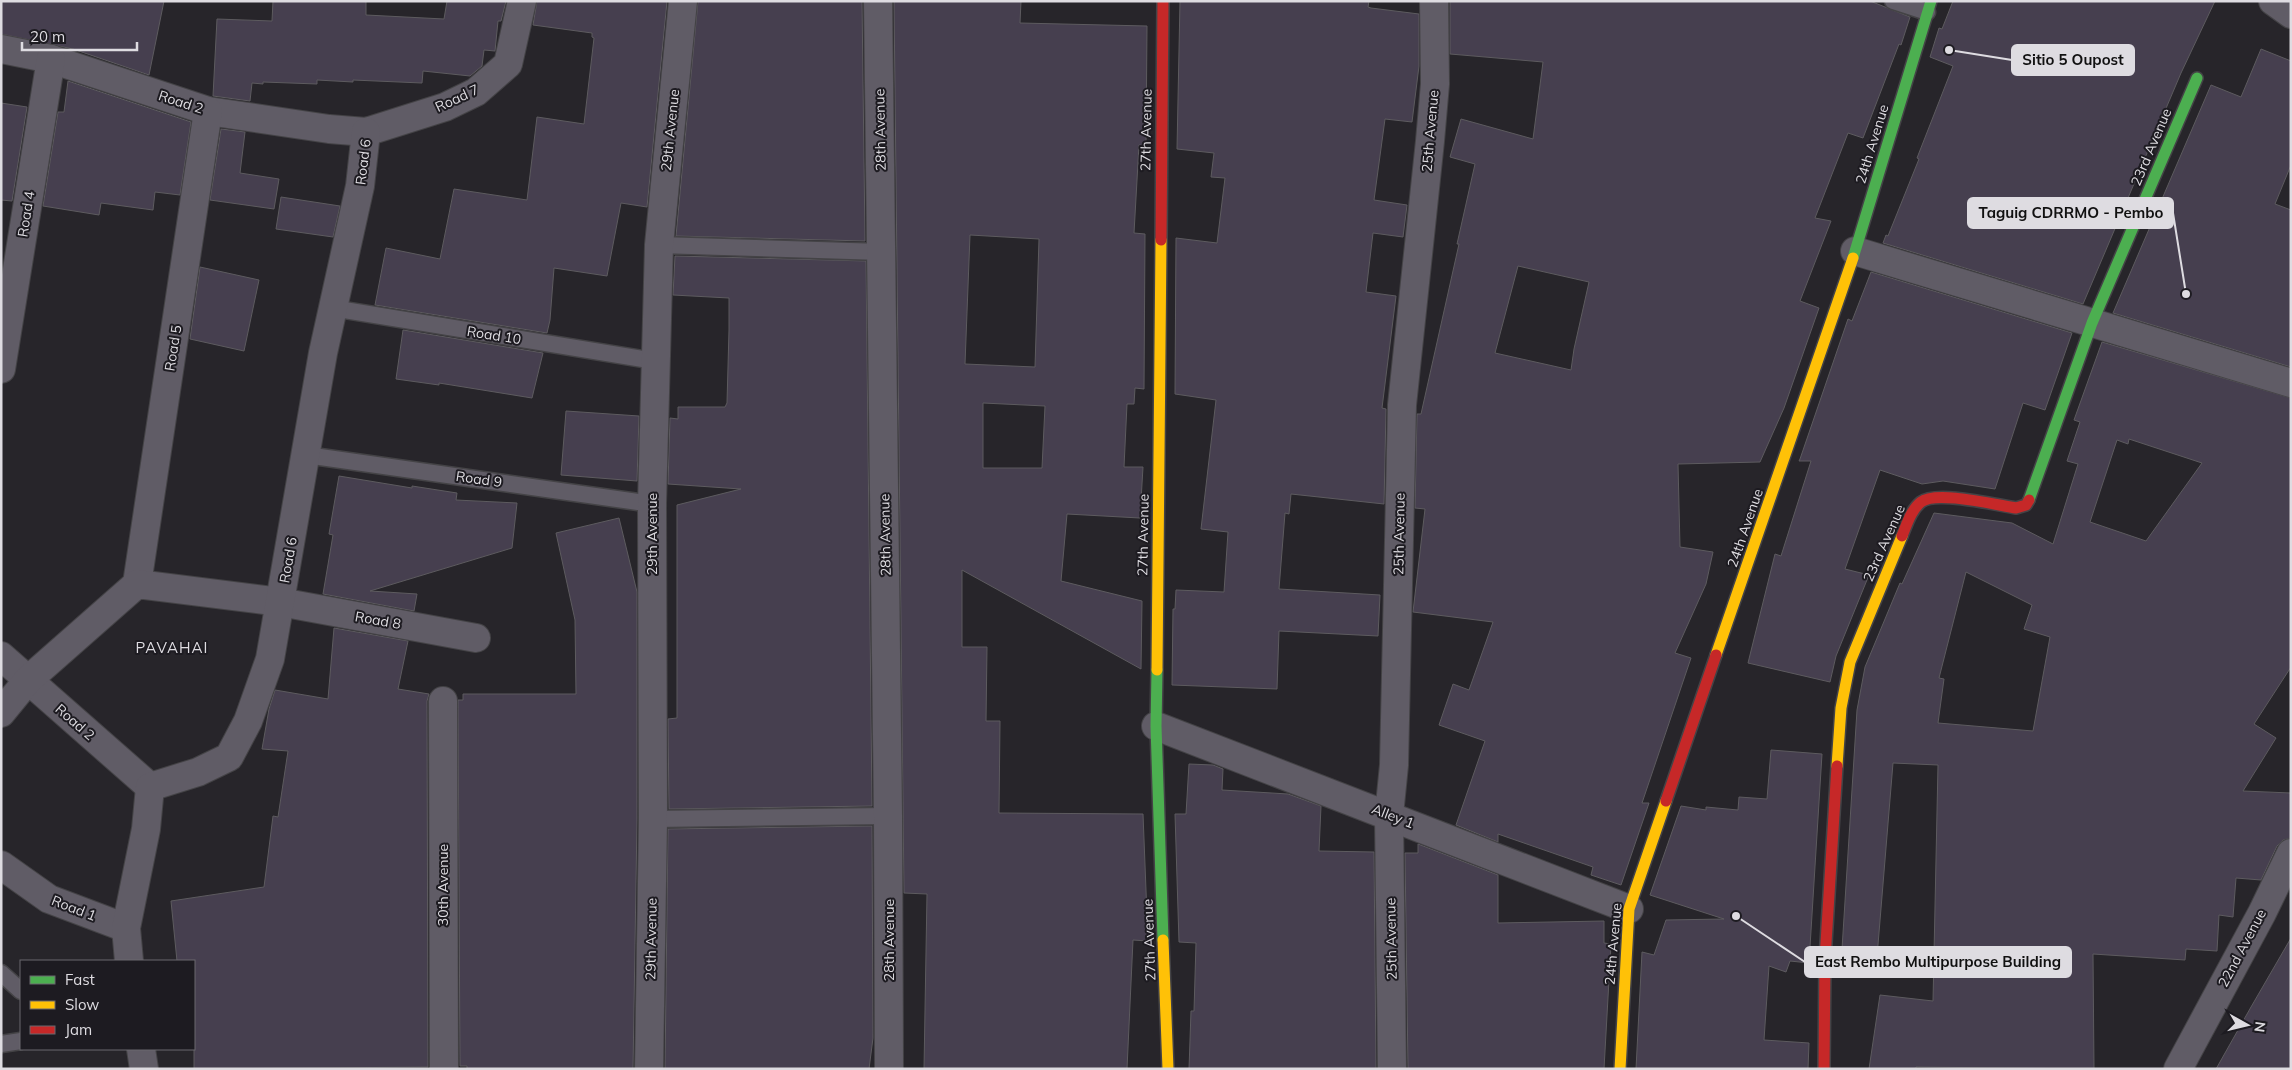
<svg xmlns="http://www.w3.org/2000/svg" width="2292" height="1070" font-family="Mulish,sans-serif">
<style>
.building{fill:#463f4f;stroke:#5d5b5f;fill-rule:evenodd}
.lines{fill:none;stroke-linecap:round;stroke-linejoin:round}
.lane-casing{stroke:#444346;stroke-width:19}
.street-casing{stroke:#444346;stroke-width:30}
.fast-casing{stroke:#444346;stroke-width:14}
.slow-casing{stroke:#444346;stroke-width:14}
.jam-casing{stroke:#444346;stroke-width:14}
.lane{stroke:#605c66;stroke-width:16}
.street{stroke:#605c66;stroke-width:28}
.fast{stroke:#4caf50;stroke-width:11}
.slow{stroke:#ffc107;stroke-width:11}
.jam{stroke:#c62828;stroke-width:11}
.labels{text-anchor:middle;stroke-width:4;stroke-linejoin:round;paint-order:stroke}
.street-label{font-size:14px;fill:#dedce1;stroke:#1d1b21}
.neighbourhood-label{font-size:15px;letter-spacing:1px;fill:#dedce1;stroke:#1d1b21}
.leader{fill:none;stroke:#dedce1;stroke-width:2}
.callout-dot{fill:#dedce1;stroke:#1d1b21;stroke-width:2}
.callout{fill:#dedce1;stroke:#dedce1;stroke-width:2}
.callout-label{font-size:15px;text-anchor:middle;font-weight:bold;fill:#111}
</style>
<rect width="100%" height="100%" fill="#27252a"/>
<!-- building -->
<g class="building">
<path d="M 1,1 L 164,1 L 149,75 L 73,49 L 1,34 Z"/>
<path d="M 273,1 L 366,1 L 366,15 L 444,19 L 447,1 L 506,1 L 501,21 L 498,21 L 495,51 L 484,50 L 482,66 L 470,76 L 423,71 L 422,83 L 353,80 L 353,82 L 317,80 L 317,84 L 263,82 L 263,84 L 252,83 L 250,101 L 213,96 L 217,19 L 272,21 Z"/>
<path d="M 537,1 L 667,1 L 647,207 L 621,203 L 607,276 L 554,268 L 550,320 L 547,333 L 375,305 L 386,248 L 440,259 L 454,189 L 527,200 L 537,117 L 584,124 L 594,38 L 592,37 L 592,33 L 533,25 Z"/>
<path d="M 698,1 L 862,1 L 865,241 L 676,236 Z"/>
<path d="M 894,1 L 1021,1 L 1020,23 L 1147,26 L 1146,146 L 1139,145 L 1134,233 L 1145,234 L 1144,389 L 1135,388 L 1134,404 L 1127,404 L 1124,467 L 1143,467 L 1140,518 L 1067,514 L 1061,581 L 1142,601 L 1141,669 L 962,570 L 962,647 L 987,647 L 986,721 L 1000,721 L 999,813 L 1143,814 L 1148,941 L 1133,940 L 1127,1069 L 924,1069 L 927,894 L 904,893 ZM 970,235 L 1039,239 L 1035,367 L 965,364 ZM 983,403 L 1045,406 L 1042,468 L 983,468 Z"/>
<path d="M 1180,1 L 1369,1 L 1368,7 L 1371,8 L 1419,14 L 1419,66 L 1412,122 L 1385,119 L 1374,200 L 1407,205 L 1403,237 L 1373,233 L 1366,292 L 1396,296 L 1382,408 L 1386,409 L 1384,504 L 1291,494 L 1289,514 L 1285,513 L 1279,589 L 1380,595 L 1378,636 L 1279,631 L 1277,689 L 1172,685 L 1173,609 L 1175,609 L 1176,590 L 1224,592 L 1228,532 L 1201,529 L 1216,400 L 1175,394 L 1176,238 L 1217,243 L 1225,178 L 1211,177 L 1214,153 L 1177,149 Z"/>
<path d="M 1450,1 L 1870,1 L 1910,17 L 1901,45 L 1899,44 L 1863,138 L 1848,133 L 1815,218 L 1831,221 L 1800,301 L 1819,308 L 1784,408 L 1760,462 L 1678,464 L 1680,547 L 1713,552 L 1706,584 L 1675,653 L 1691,658 L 1642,803 L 1649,803 L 1621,885 L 1591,875 L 1593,867 L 1498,834 L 1498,842 L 1456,825 L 1485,741 L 1439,725 L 1453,684 L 1469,690 L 1493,622 L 1413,612 L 1425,509 L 1415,508 L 1417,414 L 1421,414 L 1459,244 L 1457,244 L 1475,164 L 1450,157 L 1461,119 L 1533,139 L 1543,62 L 1450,54 ZM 1518,266 L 1589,282 L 1574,349 L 1571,370 L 1495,353 Z"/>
<path d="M 1953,1 L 2215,1 L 2181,73 L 2083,304 L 1883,243 L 1886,235 L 1888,236 L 1919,159 L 1917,158 L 1953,66 L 1930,57 L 1939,28 L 1942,29 Z"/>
<path d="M 2261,49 L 2291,61 L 2291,165 L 2275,204 L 2291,210 L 2291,367 L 2113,313 L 2211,85 L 2241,97 Z"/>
<path d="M 68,81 L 191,122 L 180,195 L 155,192 L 153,210 L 101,203 L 99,215 L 43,206 L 58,112 L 64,112 Z"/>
<path d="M 1,103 L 27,107 L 12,201 L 1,200 Z"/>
<path d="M 221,129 L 245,132 L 240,173 L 279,179 L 274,209 L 210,200 Z"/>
<path d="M 281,197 L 340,206 L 333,237 L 276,229 Z"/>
<path d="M 675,256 L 866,261 L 872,806 L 669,809 L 668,719 L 677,718 L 677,505 L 741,489 L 668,484 L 670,418 L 678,419 L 678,407 L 725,407 L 727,403 L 729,330 L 729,298 L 673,295 Z"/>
<path d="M 200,267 L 259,280 L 244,351 L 190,339 Z"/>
<path d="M 1871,272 L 2072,333 L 2045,410 L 2023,403 L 1995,489 L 1943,481 L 1922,484 L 1880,470 L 1845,569 L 1869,575 L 1836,656 L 1830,682 L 1748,663 L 1775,554 L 1781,556 L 1811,461 L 1799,461 L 1800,459 L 1848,319 L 1852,321 Z"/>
<path d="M 403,330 L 543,353 L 532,398 L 439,383 L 439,385 L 396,379 Z"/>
<path d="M 2102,342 L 2291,398 L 2291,667 L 2254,724 L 2276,738 L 2243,791 L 2291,793 L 2291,838 L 2283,840 L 2277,846 L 2261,880 L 2236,878 L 2233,917 L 2219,915 L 2217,951 L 2186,949 L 2185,960 L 2093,954 L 2094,1069 L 1916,1067 L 1916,1069 L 1869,1069 L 1880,995 L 1933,1001 L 1938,765 L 1893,763 L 1876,969 L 1841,965 L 1857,710 L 1865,667 L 1900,583 L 1902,584 L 1934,513 L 2012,523 L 2053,544 L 2078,464 L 2067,461 L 2080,422 L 2074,420 ZM 2129,439 L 2202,463 L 2146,541 L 2090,522 L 2117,440 L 2128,444 ZM 1966,572 L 2032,605 L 2024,629 L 2050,637 L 2033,731 L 1938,723 L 1944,679 L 1939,678 Z"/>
<path d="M 566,411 L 639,416 L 637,481 L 561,475 Z"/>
<path d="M 339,476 L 412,488 L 412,486 L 457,493 L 456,500 L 517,503 L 512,548 L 370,591 L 417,594 L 414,611 L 323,594 L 333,535 L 329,534 Z"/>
<path d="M 619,518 L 637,592 L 637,819 L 633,1069 L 467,1069 L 467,1066 L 460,1066 L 458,700 L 463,700 L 463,694 L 576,694 L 575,620 L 556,533 Z"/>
<path d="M 334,628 L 408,641 L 398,689 L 429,694 L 427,701 L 428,1067 L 194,1069 L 194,961 L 177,961 L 171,901 L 264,887 L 273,816 L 278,817 L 288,751 L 262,749 L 269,709 L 275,690 L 328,699 Z"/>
<path d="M 1771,750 L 1822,754 L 1809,963 L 1790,961 L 1786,972 L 1769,966 L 1764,1040 L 1809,1043 L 1808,1069 L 1636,1069 L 1642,952 L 1654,955 L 1666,920 L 1724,919 L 1650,895 L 1681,806 L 1706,810 L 1706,807 L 1738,810 L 1739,797 L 1767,799 Z"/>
<path d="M 1189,764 L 1213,765 L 1223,769 L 1222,790 L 1288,794 L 1321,806 L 1319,851 L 1374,852 L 1376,1069 L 1189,1069 L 1191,1011 L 1194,1011 L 1196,943 L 1179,942 L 1175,814 L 1186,814 Z"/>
<path d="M 872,826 L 873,1038 L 869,1069 L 665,1069 L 668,829 Z"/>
<path d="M 1418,844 L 1498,875 L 1498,923 L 1604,921 L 1604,943 L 1611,944 L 1604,1069 L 1408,1069 L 1405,853 L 1418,853 Z"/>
<path d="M 2291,938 L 2291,1069 L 2216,1069 L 2251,1007 Z"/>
</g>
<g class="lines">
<!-- lane casing -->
<g class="lane-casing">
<g id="lane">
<path d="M 1893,1 L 1927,12"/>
<path d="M 659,245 L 882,252"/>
<path d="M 332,308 L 655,361"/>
<path d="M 306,455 L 652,504"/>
<path d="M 653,819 L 888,816"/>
<path d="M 1,973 L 21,991"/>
<path d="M 1,1044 L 21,1041"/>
</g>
</g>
<!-- street casing -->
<g class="street-casing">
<g id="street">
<path d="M 878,1 L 888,816 L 889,1069"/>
<path d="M 2273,1 L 2291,14"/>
<path d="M 1,49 L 51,59 L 208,111 L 329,129 L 366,132 L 445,107 L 476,92 L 508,64 L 522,1"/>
<path d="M 1855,251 L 2291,383"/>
<path d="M 1,369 L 51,59"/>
<path d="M 137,584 L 208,111"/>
<path d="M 1,656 L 150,787"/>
<path d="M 443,701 L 444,1069"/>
<path d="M 1,713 L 28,680 L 137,584 L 280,602 L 476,638"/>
<path d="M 1156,726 L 1629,909"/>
<path d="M 1,865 L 49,899 L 126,928"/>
<path d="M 129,961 L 126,928 L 146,829 L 150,787 L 198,772 L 229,757 L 248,721 L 270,659 L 323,353 L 360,186 L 366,132"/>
<path d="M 141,1049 L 144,1069"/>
<path d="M 649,1069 L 653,819 L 652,504 L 659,245 L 683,1"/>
<path d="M 1392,1069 L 1389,815 L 1394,765 L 1402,405 L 1430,141 L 1435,84 L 1434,1"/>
<path d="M 2178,1069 L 2262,913 L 2291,853"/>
</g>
</g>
<!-- fast casing -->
<g class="fast-casing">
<g id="fast">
<path d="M 1853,258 L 1931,1"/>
<path d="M 2029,500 L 2092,323 L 2197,78"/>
<path d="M 1157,670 L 1156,726 L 1163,940"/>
</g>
</g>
<!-- slow casing -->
<g class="slow-casing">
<g id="slow">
<path d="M 1716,655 L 1853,258"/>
<path d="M 1157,670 L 1161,240"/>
<path d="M 1837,766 L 1841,708 L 1850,662 L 1902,536"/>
<path d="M 1163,940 L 1168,1069"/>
<path d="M 1620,1069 L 1629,909 L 1666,801"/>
</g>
</g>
<!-- jam casing -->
<g class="jam-casing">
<g id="jam">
<path d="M 1161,240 L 1163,1"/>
<path d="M 1902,536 C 1907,524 1911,510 1921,502 C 1936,490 1996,505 2016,508 L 2026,505 L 2029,500"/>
<path d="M 1666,801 L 1716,655"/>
<path d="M 1824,1069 L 1825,959 L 1837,766"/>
</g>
</g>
<!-- lane -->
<use href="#lane" class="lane"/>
<!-- street -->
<use href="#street" class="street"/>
<!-- fast -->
<use href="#fast" class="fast"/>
<!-- slow -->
<use href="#slow" class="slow"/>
<!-- jam -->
<use href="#jam" class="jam"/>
</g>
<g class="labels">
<!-- street labels -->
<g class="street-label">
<text transform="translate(457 98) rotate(-25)" y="5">Road 7</text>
<text transform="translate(181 102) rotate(18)" y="5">Road 2</text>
<text transform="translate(670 130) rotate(-84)" y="5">29th Avenue</text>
<text transform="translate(880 130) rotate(-91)" y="5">28th Avenue</text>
<text transform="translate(1146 130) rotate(-89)" y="5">27th Avenue</text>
<text transform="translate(1430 131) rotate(-85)" y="5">25th Avenue</text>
<text transform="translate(1872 144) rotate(-73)" y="5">24th Avenue</text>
<text transform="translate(2151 147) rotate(-67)" y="5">23rd Avenue</text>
<text transform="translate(363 162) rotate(-83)" y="5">Road 6</text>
<text transform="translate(26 214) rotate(-81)" y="5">Road 4</text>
<text transform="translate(494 335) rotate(9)" y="5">Road 10</text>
<text transform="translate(173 348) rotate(-81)" y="5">Road 5</text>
<text transform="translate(479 479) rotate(8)" y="5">Road 9</text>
<text transform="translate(1745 528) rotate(-71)" y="5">24th Avenue</text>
<text transform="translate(652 534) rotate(-90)" y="5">29th Avenue</text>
<text transform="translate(1399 534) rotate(-89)" y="5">25th Avenue</text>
<text transform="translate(885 535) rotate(-91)" y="5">28th Avenue</text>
<text transform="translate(1143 535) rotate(-89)" y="5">27th Avenue</text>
<text transform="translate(1884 543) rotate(-66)" y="5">23rd Avenue</text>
<text transform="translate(288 560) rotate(-80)" y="5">Road 6</text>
<text transform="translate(378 620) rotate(10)" y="5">Road 8</text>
<text transform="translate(75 722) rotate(41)" y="5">Road 2</text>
<text transform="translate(1393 816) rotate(21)" y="5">Alley 1</text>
<text transform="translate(443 885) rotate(-90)" y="5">30th Avenue</text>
<text transform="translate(74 908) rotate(21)" y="5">Road 1</text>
<text transform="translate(651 939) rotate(-89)" y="5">29th Avenue</text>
<text transform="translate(1391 939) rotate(-91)" y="5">25th Avenue</text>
<text transform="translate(889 940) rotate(-90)" y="5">28th Avenue</text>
<text transform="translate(1149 940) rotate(-92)" y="5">27th Avenue</text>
<text transform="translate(1613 944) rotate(-85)" y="5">24th Avenue</text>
<text transform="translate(2242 948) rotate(-62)" y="5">22nd Avenue</text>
</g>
<!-- neighbourhood labels -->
<g class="neighbourhood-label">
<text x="172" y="653">PAVAHAI</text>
</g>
</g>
<!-- callouts -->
<path class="leader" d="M1949 50L2012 60M2186 294L2173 213M1736 916L1805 962"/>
<g class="callout-dot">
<circle cx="1949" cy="50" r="5"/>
<circle cx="2186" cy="294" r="5"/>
<circle cx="1736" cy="916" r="5"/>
</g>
<g class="callout">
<rect x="2012" y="45" width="122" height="30" rx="5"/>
<rect x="1968" y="198" width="205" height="30" rx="5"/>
<rect x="1805" y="947" width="266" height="30" rx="5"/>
</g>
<g class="callout-label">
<text x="2073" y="65">Sitio 5 Oupost</text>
<text x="2071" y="218">Taguig CDRRMO - Pembo</text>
<text x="1938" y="967">East Rembo Multipurpose Building</text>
</g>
<!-- border -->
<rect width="2292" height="1070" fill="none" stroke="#dedce1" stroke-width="5"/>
<!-- legend -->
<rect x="20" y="960" width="175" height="90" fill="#1d1b21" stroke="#6a686e"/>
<rect x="30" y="976" width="25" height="8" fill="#4caf50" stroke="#6a686e"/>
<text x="65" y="985" font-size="15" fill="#dedce1">Fast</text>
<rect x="30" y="1001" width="25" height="8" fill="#ffc107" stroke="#6a686e"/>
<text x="65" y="1010" font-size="15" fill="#dedce1">Slow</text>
<rect x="30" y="1026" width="25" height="8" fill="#c62828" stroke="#6a686e"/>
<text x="65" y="1035" font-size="15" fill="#dedce1">Jam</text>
<!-- north arrow -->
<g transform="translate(2247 1025) rotate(98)" stroke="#1d1b21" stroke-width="4" paint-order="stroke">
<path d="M0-4L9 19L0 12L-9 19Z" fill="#dedce1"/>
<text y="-8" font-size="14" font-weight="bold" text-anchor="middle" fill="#dedce1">N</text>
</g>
<!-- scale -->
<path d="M22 42v8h115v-8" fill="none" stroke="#dedce1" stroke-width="2.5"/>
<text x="30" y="42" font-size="15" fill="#dedce1" stroke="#1d1b21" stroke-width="4" paint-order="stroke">20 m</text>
</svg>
